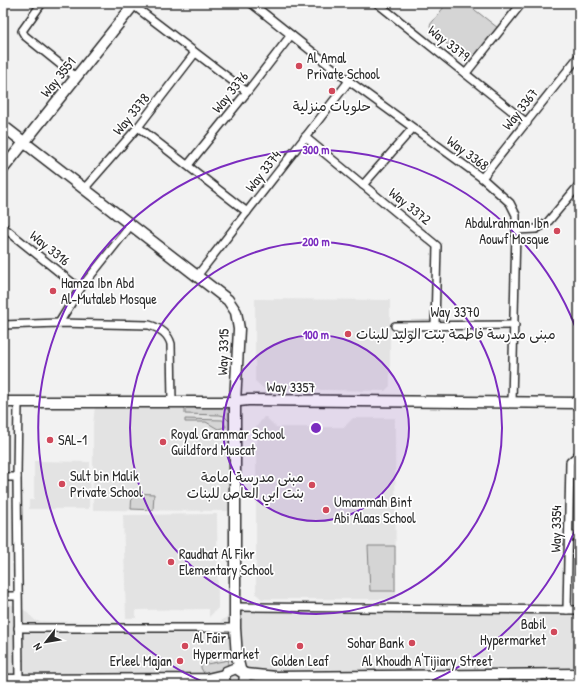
<svg xmlns="http://www.w3.org/2000/svg" width="582" height="688" font-family="'Patrick Hand','Playpen Sans Arabic',sans-serif">
<style>
.built{fill:#e3e3e3}
.green{fill:#d5d5d5;stroke:#808080}
.lines{fill:none;stroke-linecap:round;stroke-linejoin:round}
.street-casing{stroke:#2b2b2b;stroke-width:10}
.secondary-casing{stroke:#2b2b2b;stroke-width:13}
.street{stroke:#fff;stroke-width:7}
.secondary{stroke:#fff;stroke-width:10}
.ring{fill:none;stroke:#7b2cbf;stroke-width:2}
.poi-dot{fill:#d1495b;stroke:#fff;stroke-width:1.5}
.labels{text-anchor:middle;stroke-width:3.5;stroke-linejoin:round;paint-order:stroke}
.street-label{font-size:14px;fill:#2b2b2b;stroke:#fff}
.poi-label{font-size:14px;fill:#2b2b2b;stroke:#fff;text-anchor:start}
.centre{fill:#7b2cbf;stroke:#fff;stroke-width:2}
.ring-label{font-size:12px;text-anchor:middle;font-weight:bold;fill:#7b2cbf;stroke:#fff;stroke-width:3.5;stroke-linejoin:round;paint-order:stroke}
</style>
<rect width="100%" height="100%" fill="#f2f2f2"/>
<filter id="ink" filterUnits="userSpaceOnUse"><feTurbulence type="fractalNoise" baseFrequency=".025" numOctaves="2"/><feDisplacementMap in="SourceGraphic" scale="8" xChannelSelector="R" yChannelSelector="G"/><feConvolveMatrix kernelMatrix="1 2 1 2 8 2 1 2 1" color-interpolation-filters="sRGB"/></filter>
<g filter="url(#ink)">
<!-- built -->
<g class="built">
<path d="M 255,299 L 390,300 L 390,386 L 385,391 L 264,389 L 255,381 Z"/>
<path d="M 95,406 L 224,407 L 231,410 L 232,511 L 93,510 L 93,424 Z"/>
<path d="M 264,417 L 266,417 L 276,427 L 344,427 L 353,418 L 395,418 L 396,599 L 262,599 L 256,594 L 256,427 Z"/>
<path d="M 34,461 L 90,462 L 89,509 L 29,509 L 29,500 L 34,500 Z"/>
<path d="M 217,514 L 218,608 L 209,617 L 209,609 L 136,610 L 136,618 L 126,618 L 123,515 Z"/>
<path d="M 3,602 L 22,608 L 36,621 L 137,623 L 220,622 L 229,615 L 237,604 L 579,608 L 579,685 L 3,685 Z"/>
</g>
<!-- green -->
<g class="green">
<path d="M 447,3 L 466,3 L 498,28 L 474,59 L 470,61 L 432,33 L 430,25 Z"/>
<path d="M 185,407 L 224,407 L 231,412 L 232,420 L 229,421 L 224,416 L 220,415 L 185,414 Z"/>
<path d="M 185,419 L 223,420 L 226,427 L 218,429 L 206,422 L 185,422 Z"/>
<path d="M 132,493 L 154,494 L 153,510 L 131,509 Z"/>
<path d="M 368,546 L 395,546 L 395,591 L 370,591 Z"/>
<path d="M 229,660 C 227,671 215,674 206,677 L 201,668 L 201,665 Z"/>
</g>
<g class="lines">
<!-- street casing -->
<g class="street-casing">
<g id="street">
<path d="M 42,3 L 22,31 L 25,36 L 76,77"/>
<path d="M 251,3 L 349,81 L 482,178 L 510,203 L 516,215 L 516,230 L 512,402"/>
<path d="M 377,3 L 527,123"/>
<path d="M 133,5 L 247,92"/>
<path d="M 466,73 L 522,3"/>
<path d="M 138,127 L 247,212"/>
<path d="M 305,137 L 437,246 L 435,325"/>
<path d="M 188,165 L 247,92 L 291,35"/>
<path d="M 482,178 L 579,56"/>
<path d="M 363,185 L 412,129"/>
<path d="M 84,189 L 138,127 L 195,53"/>
<path d="M 3,227 L 80,289"/>
<path d="M 516,230 L 536,229 L 547,223 L 579,185"/>
<path d="M 197,276 L 349,81"/>
<path d="M 59,323 L 80,289 L 131,225"/>
<path d="M 3,325 L 59,323 L 149,325 C 160,328 168,333 171,344 L 172,402"/>
<path d="M 395,326 L 515,325"/>
<path d="M 18,403 L 17,477 L 19,680"/>
<path d="M 3,477 L 17,477"/>
<path d="M 569,536 L 579,536"/>
<path d="M 3,596 L 17,596"/>
<path d="M 235,607 L 579,610"/>
<path d="M 567,610 L 570,462 L 579,454"/>
<path d="M 18,628 L 235,628"/>
<path d="M 538,685 L 538,674"/>
</g>
</g>
<!-- secondary casing -->
<g class="secondary-casing">
<g id="secondary">
<path d="M 3,126 L 228,300 L 236,312 L 239,329 L 235,402 L 235,628 L 237,657 L 240,669"/>
<path d="M 3,169 L 135,3"/>
<path d="M 3,402 L 230,402 L 248,400 L 579,403"/>
<path d="M 245,674 L 276,677 L 579,674"/>
<path d="M 3,680 L 207,679 L 224,675"/>
<path d="M 225,685 L 224,678 L 226,672 L 236,668 L 245,674 L 244,685"/>
</g>
</g>
<!-- street -->
<use href="#street" class="street"/>
<!-- secondary -->
<use href="#secondary" class="secondary"/>
</g>
</g>
<!-- distance rings -->
<circle cx="316" cy="428" r="93" fill="#7b2cbf" fill-opacity=".12"/>
<g class="ring">
<circle cx="316" cy="428" r="93"/>
<circle cx="316" cy="428" r="186"/>
<path d="M579 519A278 278 0 0 1 422 685M210 685A278 278 0 1 1 579 337"/>
</g>
<!-- markers -->
<g class="poi-dot">
<circle cx="299" cy="66" r="4"/>
<circle cx="332" cy="91" r="4"/>
<circle cx="557" cy="231" r="4"/>
<circle cx="53" cy="291" r="4"/>
<circle cx="348" cy="334" r="4"/>
<circle cx="50" cy="440" r="4"/>
<circle cx="163" cy="442" r="4"/>
<circle cx="62" cy="484" r="4"/>
<circle cx="312" cy="485" r="4"/>
<circle cx="326" cy="510" r="4"/>
<circle cx="171" cy="562" r="4"/>
<circle cx="554" cy="632" r="4"/>
<circle cx="412" cy="643" r="4"/>
<circle cx="185" cy="646" r="4"/>
<circle cx="300" cy="646" r="4"/>
<circle cx="180" cy="661" r="4"/>
</g>
<g class="labels">
<!-- street labels -->
<g class="street-label">
<text transform="translate(449 43) rotate(38)" y="5">Way 3379</text>
<text transform="translate(58 77) rotate(-51)" y="5">Way 3551</text>
<text transform="translate(230 92) rotate(-51)" y="5">Way 3376</text>
<text transform="translate(520 109) rotate(-52)" y="5">Way 3367</text>
<text transform="translate(131 114) rotate(-51)" y="5">Way 3378</text>
<text transform="translate(468 153) rotate(36)" y="5">Way 3368</text>
<text transform="translate(263 171) rotate(-52)" y="5">Way 3374</text>
<text transform="translate(410 206) rotate(39)" y="5">Way 3372</text>
<text transform="translate(50 248) rotate(39)" y="5">Way 3316</text>
<text x="455" y="317">Way 3370</text>
<text transform="translate(223 352) rotate(-88)" y="5">Way 3315</text>
<text transform="translate(291 387) rotate(1)" y="5">Way 3357</text>
<text transform="translate(556 529) rotate(-89)" y="5">Way 3354</text>
<text x="427" y="666">Al Khoudh A'Tijiary Street</text>
</g>
<!-- poi labels -->
<g class="poi-label">
<text x="307" y="63">Al Amal<tspan x="307" dy="16">Private School</tspan></text>
<text x="332" y="111" text-anchor="middle">حلويات منزلية</text>
<text x="549" y="228" text-anchor="end">Abdulrahman Ibn<tspan x="549" dy="16">Aouwf Mosque</tspan></text>
<text x="61" y="288">Hamza Ibn Abd<tspan x="61" dy="16">Al-Mutaleb Mosque</tspan></text>
<text x="356" y="339">مبنى مدرسة فاطمة بنت الوليد للبنات</text>
<text x="171" y="439">Royal Grammar School<tspan x="171" dy="16">Guildford Muscat</tspan></text>
<text x="58" y="445">SAL-1</text>
<text x="70" y="481">Sult bin Malik<tspan x="70" dy="16">Private School</tspan></text>
<text x="304" y="482" text-anchor="end">مبنى مدرسة امامة<tspan x="304" dy="16">بنت ابي العاص للبنات</tspan></text>
<text x="334" y="507">Umammah Bint<tspan x="334" dy="16">Abi Alaas School</tspan></text>
<text x="179" y="559">Raudhat Al Fikr<tspan x="179" dy="16">Elementary School</tspan></text>
<text x="546" y="629" text-anchor="end">Babil<tspan x="546" dy="16">Hypermarket</tspan></text>
<text x="193" y="643">Al Fair<tspan x="193" dy="16">Hypermarket</tspan></text>
<text x="404" y="648" text-anchor="end">Sohar Bank</text>
<text x="172" y="666" text-anchor="end">Erleel Majan</text>
<text x="300" y="666" text-anchor="middle">Golden Leaf</text>
</g>
</g>
<circle cx="316" cy="428" r="6" class="centre"/>
<g class="ring-label">
<text x="316" y="154">300 m</text>
<text x="316" y="246">200 m</text>
<text x="316" y="339">100 m</text>
</g>
<!-- margin -->
<rect width="582" height="688" fill="none" stroke="#fff" stroke-width="16"/>
<rect x="8" y="8" width="566" height="672" fill="none" stroke="#2b2b2b" stroke-width="1.5" filter="url(#ink)"/>
<!-- north arrow -->
<g transform="translate(46 642) rotate(239)" stroke="#ffffff" stroke-width="3" paint-order="stroke">
<path d="M0-3L7 15L0 10L-7 15Z" fill="#2b2b2b"/>
<text y="-6" font-size="11" font-weight="bold" text-anchor="middle" fill="#2b2b2b">N</text>
</g>
</svg>
